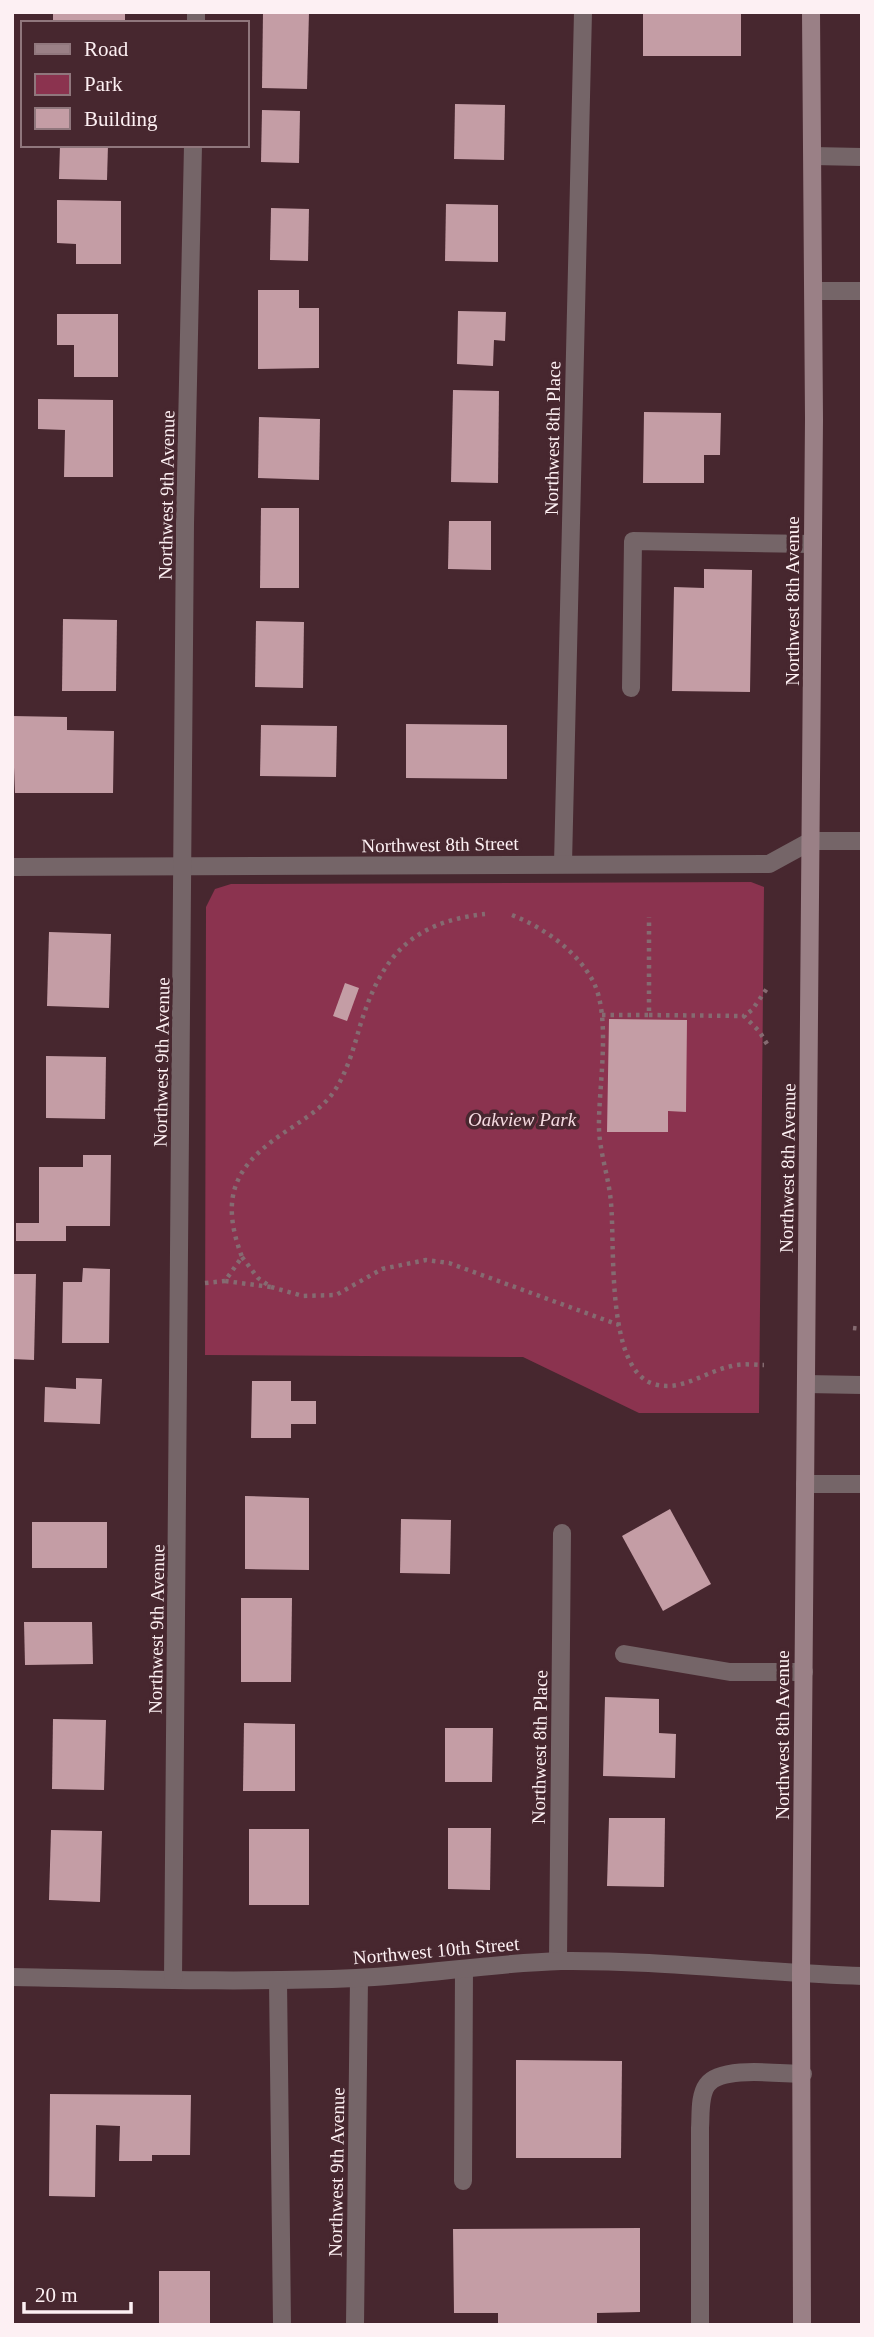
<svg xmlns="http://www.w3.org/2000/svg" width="874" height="2337" font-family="'Times New Roman',serif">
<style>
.green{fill:#8b334f}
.building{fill:#c49da5}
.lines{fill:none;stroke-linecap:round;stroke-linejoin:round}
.path{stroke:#856b71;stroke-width:4.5;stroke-dasharray:3.5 5;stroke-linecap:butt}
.lane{stroke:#756568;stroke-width:18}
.street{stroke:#756568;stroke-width:18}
.secondary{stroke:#9a8086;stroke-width:18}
.labels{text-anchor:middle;stroke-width:7;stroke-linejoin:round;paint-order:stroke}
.street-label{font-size:19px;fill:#fdf0f3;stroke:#47272f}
.park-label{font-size:19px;font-style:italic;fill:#f6dbe1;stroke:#47272f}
</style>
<rect width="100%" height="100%" fill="#47272f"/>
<!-- green -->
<path class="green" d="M 751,882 L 764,887 L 759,1413 L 639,1413 L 523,1357 L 205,1355 L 206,907 L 215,889 L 231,884 Z"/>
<!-- building -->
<g class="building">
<rect x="53" y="12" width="72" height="11"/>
<path d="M 263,12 L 309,12 L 307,89 L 262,88 Z"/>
<rect x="643" y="12" width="98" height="44"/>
<path d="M 455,104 L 505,105 L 504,160 L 454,159 Z"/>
<path d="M 262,110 L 300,111 L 299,163 L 261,162 Z"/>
<path d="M 60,145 L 108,145 L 107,180 L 59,179 Z"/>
<path d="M 57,200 L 121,201 L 121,264 L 76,264 L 76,244 L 57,243 Z"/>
<path d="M 446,204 L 498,205 L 498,262 L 445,261 Z"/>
<path d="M 271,208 L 309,209 L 308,261 L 270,260 Z"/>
<path d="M 258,290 L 299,290 L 299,308 L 319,308 L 319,368 L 258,369 Z"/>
<path d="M 458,311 L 506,312 L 505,341 L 494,340 L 493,366 L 457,364 Z"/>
<path d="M 57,314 L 118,314 L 118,377 L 74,377 L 74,345 L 57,345 Z"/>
<path d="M 453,390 L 499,391 L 498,483 L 451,482 Z"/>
<path d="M 38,399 L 113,400 L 113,477 L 64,477 L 65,430 L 38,429 Z"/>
<path d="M 644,412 L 721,413 L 720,455 L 704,455 L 704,483 L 643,483 Z"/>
<path d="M 259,417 L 320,419 L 319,480 L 258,478 Z"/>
<path d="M 261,508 L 299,508 L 299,588 L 260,588 Z"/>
<path d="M 449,521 L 491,521 L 491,570 L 448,569 Z"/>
<path d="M 704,569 L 752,570 L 750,692 L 672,691 L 674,587 L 704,588 Z"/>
<path d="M 63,619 L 117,620 L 116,691 L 62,691 Z"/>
<path d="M 256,621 L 304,622 L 303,688 L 255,687 Z"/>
<path d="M 12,716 L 67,717 L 67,730 L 114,731 L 113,793 L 15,793 Z"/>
<path d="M 406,724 L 507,725 L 507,779 L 406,778 Z"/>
<path d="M 261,725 L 337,726 L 336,777 L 260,776 Z"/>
<path d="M 49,932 L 111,934 L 109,1008 L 47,1006 Z"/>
<path d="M 345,983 L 359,988 L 347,1021 L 333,1016 Z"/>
<path d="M 609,1019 L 687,1020 L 686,1112 L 668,1111 L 668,1132 L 607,1132 Z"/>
<path d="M 46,1056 L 106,1057 L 105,1119 L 46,1118 Z"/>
<path d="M 83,1155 L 111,1155 L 110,1226 L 66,1226 L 66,1241 L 16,1241 L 16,1223 L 39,1223 L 39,1167 L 83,1167 Z"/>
<path d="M 83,1268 L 110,1269 L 109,1343 L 62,1343 L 63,1282 L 82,1282 Z"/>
<path d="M 12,1274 L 36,1274 L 34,1360 L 12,1359 Z"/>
<path d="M 76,1378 L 102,1379 L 100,1424 L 44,1422 L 45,1387 L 76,1389 Z"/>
<path d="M 252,1381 L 291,1381 L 291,1401 L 316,1401 L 316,1424 L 291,1424 L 291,1438 L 251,1438 Z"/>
<path d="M 245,1496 L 309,1498 L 309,1570 L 245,1569 Z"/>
<path d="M 670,1509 L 711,1584 L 663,1611 L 622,1536 Z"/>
<path d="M 401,1519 L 451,1520 L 450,1574 L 400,1573 Z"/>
<rect x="32" y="1522" width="75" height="46"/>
<path d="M 241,1598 L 292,1598 L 291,1682 L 241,1682 Z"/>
<path d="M 24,1622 L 92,1622 L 93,1664 L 25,1665 Z"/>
<path d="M 605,1697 L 659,1699 L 659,1733 L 676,1734 L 675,1778 L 603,1776 Z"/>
<path d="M 53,1719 L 106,1720 L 104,1790 L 52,1789 Z"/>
<path d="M 244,1723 L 295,1724 L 295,1791 L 243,1791 Z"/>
<path d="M 445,1728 L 493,1728 L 492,1782 L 445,1782 Z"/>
<path d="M 609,1818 L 665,1818 L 664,1887 L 607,1886 Z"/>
<path d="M 448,1828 L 491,1828 L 490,1890 L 448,1889 Z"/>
<rect x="249" y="1829" width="60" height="76"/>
<path d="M 51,1830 L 102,1831 L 100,1902 L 49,1900 Z"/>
<path d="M 516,2060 L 622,2061 L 621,2158 L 516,2158 Z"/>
<path d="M 50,2094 L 191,2095 L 190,2155 L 152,2155 L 152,2161 L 119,2161 L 120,2126 L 96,2125 L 95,2197 L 49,2196 Z"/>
<path d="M 640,2228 L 640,2312 L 597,2313 L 597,2325 L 498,2325 L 498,2313 L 454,2313 L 453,2229 Z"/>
<rect x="159" y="2271" width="51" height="54"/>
</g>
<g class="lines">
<!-- path -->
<g class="path">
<path d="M 512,915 C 544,928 576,950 593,981 C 612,1018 598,1088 599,1129 C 600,1154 609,1178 611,1203 C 615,1245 606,1365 651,1383 C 680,1394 705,1371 732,1366 C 743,1363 754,1365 764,1365"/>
<path d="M 602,1015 L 649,1015 L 649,917"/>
<path d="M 649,1015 L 744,1016"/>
<path d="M 767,1044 L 759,1031 L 744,1016 L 752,1010 L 768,987"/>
<path d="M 242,1257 L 258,1278 L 271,1287 L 225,1281 L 242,1257 C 218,1193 237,1163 291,1128 C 307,1117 324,1107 335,1090 C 347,1072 354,1047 360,1026 C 381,957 411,922 485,914"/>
<path d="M 205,1283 L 225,1281"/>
<path d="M 271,1287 L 303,1296 L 336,1295 L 382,1269 L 426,1260 L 449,1263 L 619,1325"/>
<path d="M 853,1328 L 862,1329"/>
</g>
<!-- lane -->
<g class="lane">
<path d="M 813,156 L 862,157"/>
<path d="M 631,688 L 633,541 L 813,544"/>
<path d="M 805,1484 L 862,1484"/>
<path d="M 624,1654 L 730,1672 L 804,1672"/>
<path d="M 463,2181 L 464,1969"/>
<path d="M 355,2325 L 359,1978"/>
<path d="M 700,2325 L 700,2128 C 701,2115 699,2096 707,2085 C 721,2065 781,2074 803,2074"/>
</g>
<!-- street -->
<g class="street">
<path d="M 196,23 L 196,12"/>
<path d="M 814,291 L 862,291"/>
<path d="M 563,864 L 583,12"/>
<path d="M 12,867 L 769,864 L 811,841 L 862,841"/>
<path d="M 806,1384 L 862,1385"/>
<path d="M 558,1961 L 562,1533"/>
<path d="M 12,1977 C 127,1979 241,1983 356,1978 C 424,1975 492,1963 561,1961 C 662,1960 761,1973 862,1976"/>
<path d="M 173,1980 L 185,524 L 193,145"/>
<path d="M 278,1980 L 282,2325"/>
</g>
<!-- secondary -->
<path class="secondary" d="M 802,2325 L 801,1974 L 814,419 L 811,12"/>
</g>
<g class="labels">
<!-- street labels -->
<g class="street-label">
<text transform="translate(552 438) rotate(-89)" y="7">Northwest 8th Place</text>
<text transform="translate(166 495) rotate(-89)" y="7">Northwest 9th Avenue</text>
<text transform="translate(792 601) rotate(-90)" y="7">Northwest 8th Avenue</text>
<text transform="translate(440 844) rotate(-1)" y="7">Northwest 8th Street</text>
<text transform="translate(161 1062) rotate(-89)" y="7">Northwest 9th Avenue</text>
<text transform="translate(787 1168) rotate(-89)" y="7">Northwest 8th Avenue</text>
<text transform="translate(156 1629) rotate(-89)" y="7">Northwest 9th Avenue</text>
<text transform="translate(782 1735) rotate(-90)" y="7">Northwest 8th Avenue</text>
<text transform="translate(539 1747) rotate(-89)" y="7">Northwest 8th Place</text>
<text transform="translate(436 1950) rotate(-5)" y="7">Northwest 10th Street</text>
<text transform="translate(336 2172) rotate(-89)" y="7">Northwest 9th Avenue</text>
</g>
<!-- park labels -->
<g class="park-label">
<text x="522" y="1126">Oakview Park</text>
</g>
</g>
<!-- border -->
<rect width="874" height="2337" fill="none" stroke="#fdf0f3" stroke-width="28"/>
<!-- legend -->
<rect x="21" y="21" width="228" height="126" fill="#47272f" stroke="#90777d" stroke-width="2"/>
<rect x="35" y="44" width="35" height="10" fill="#9a8086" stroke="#90777d" stroke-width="2"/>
<text x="84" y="56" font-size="21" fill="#fdf0f3">Road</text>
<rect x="35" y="74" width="35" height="21" fill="#8b334f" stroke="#90777d" stroke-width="2"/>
<text x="84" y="91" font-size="21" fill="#fdf0f3">Park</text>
<rect x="35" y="108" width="35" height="21" fill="#c49da5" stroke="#90777d" stroke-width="2"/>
<text x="84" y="126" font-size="21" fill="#fdf0f3">Building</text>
<!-- scale -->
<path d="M24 2302v10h107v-10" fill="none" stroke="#fdf0f3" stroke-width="3.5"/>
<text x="35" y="2302" font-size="21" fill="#fdf0f3" stroke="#47272f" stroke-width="5" paint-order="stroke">20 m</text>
</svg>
